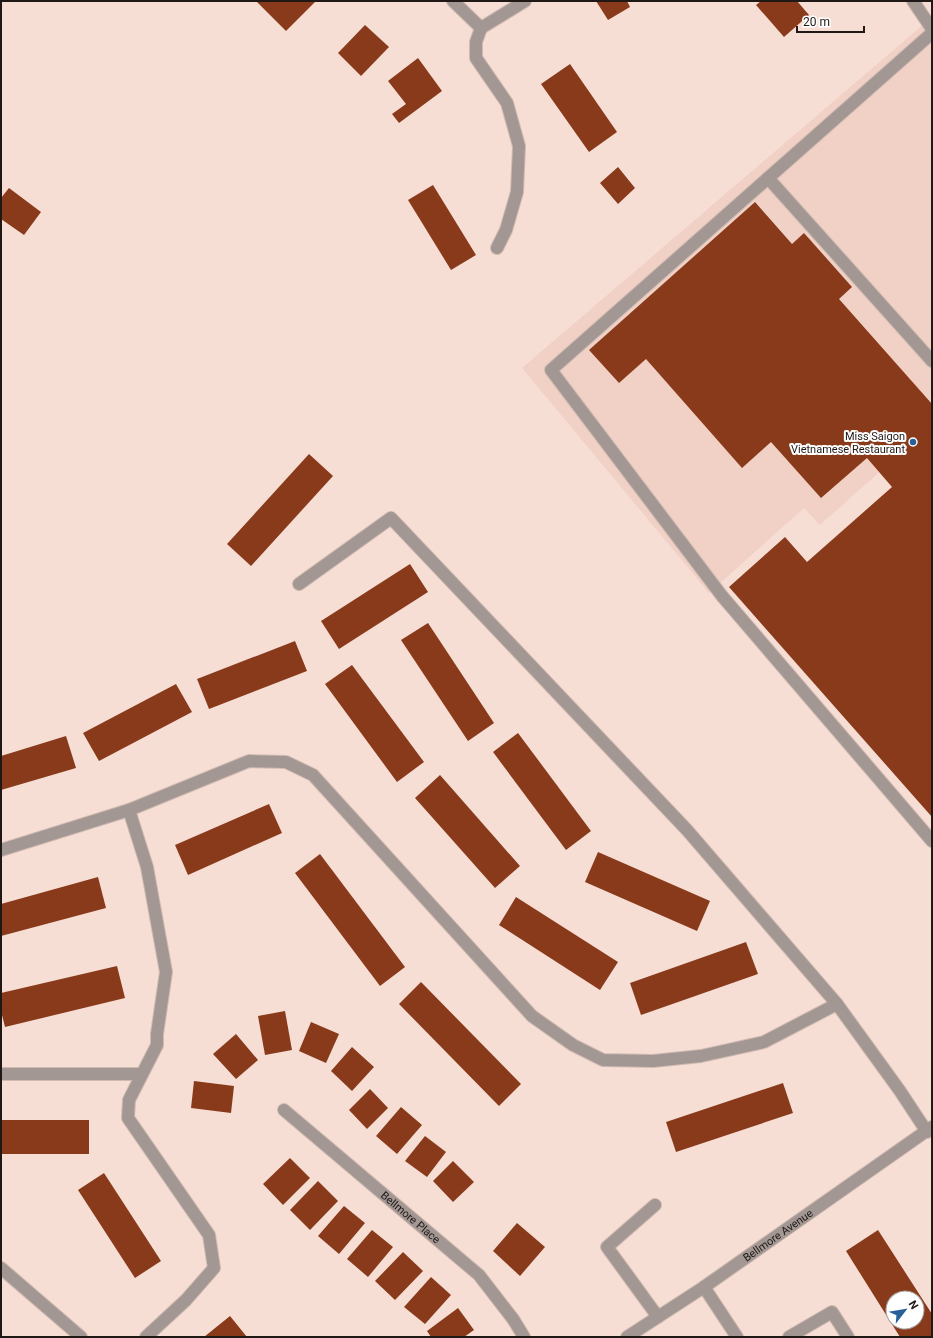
<svg xmlns="http://www.w3.org/2000/svg" width="933" height="1338" font-family="Roboto,sans-serif">
<style>
.built{fill:#f1d0c5}
.building{fill:#883a1b;fill-rule:evenodd}
.lines{fill:none;stroke-linecap:round;stroke-linejoin:round}
.minor-casing{stroke:#d0bab2;stroke-width:14}
.minor{stroke:#a29793;stroke-width:12}
.poi-dot{fill:#286199;stroke:#fff;stroke-width:1.5}
.labels{text-anchor:middle;stroke-width:4;stroke-linejoin:round;paint-order:stroke}
.poi-label{font-size:11px;fill:#201815;stroke:#fff;text-anchor:end}
.street-label{font-size:11px;fill:#201815;stroke:#fff}
</style>
<rect width="100%" height="100%" fill="#f7ded5"/>
<!-- built -->
<path class="built" d="M 932,17 L 932,425 L 820,525 L 804,508 L 709,593 L 522,368 Z"/>
<!-- building -->
<g class="building">
<path d="M 256,1 L 316,1 L 286,31 Z"/>
<path d="M 596,1 L 627,1 L 630,7 L 608,20 Z"/>
<path d="M 761,1 L 797,1 L 809,15 L 784,37 L 756,5 Z"/>
<path d="M 365,25 L 389,47 L 361,76 L 338,53 Z"/>
<path d="M 418,58 L 442,91 L 399,123 L 392,114 L 406,104 L 388,81 Z"/>
<path d="M 570,64 L 617,132 L 589,152 L 541,84 Z"/>
<path d="M 618,167 L 635,188 L 618,204 L 600,183 Z"/>
<path d="M 433,185 L 476,255 L 451,270 L 408,200 Z"/>
<path d="M 9,188 L 41,212 L 24,235 L 1,219 L 1,198 Z"/>
<path d="M 755,202 L 792,244 L 804,233 L 852,287 L 839,299 L 932,404 L 932,817 L 729,587 L 785,537 L 807,562 L 892,487 L 867,458 L 821,498 L 771,442 L 742,468 L 646,359 L 619,383 L 589,350 Z"/>
<path d="M 309,454 L 333,476 L 251,566 L 227,544 Z"/>
<path d="M 410,564 L 428,592 L 339,649 L 321,621 Z"/>
<path d="M 428,623 L 494,723 L 468,741 L 401,640 Z"/>
<path d="M 295,641 L 307,671 L 209,709 L 197,679 Z"/>
<path d="M 352,665 L 424,762 L 397,782 L 325,684 Z"/>
<path d="M 176,684 L 192,712 L 99,761 L 83,733 Z"/>
<path d="M 518,733 L 591,831 L 566,850 L 493,752 Z"/>
<path d="M 66,736 L 76,768 L 1,790 L 1,756 Z"/>
<path d="M 440,775 L 520,866 L 495,888 L 415,798 Z"/>
<path d="M 269,804 L 282,833 L 188,875 L 175,845 Z"/>
<path d="M 598,852 L 710,901 L 697,931 L 585,882 Z"/>
<path d="M 320,854 L 405,967 L 380,986 L 295,873 Z"/>
<path d="M 98,877 L 106,908 L 1,936 L 1,904 Z"/>
<path d="M 516,897 L 618,962 L 600,990 L 499,925 Z"/>
<path d="M 746,942 L 758,974 L 641,1015 L 630,983 Z"/>
<path d="M 117,966 L 125,998 L 5,1027 L 1,1011 L 1,993 Z"/>
<path d="M 421,982 L 521,1084 L 499,1106 L 399,1004 Z"/>
<path d="M 285,1011 L 292,1050 L 265,1055 L 258,1016 Z"/>
<path d="M 311,1022 L 339,1034 L 326,1063 L 299,1051 Z"/>
<path d="M 236,1034 L 258,1060 L 236,1079 L 213,1054 Z"/>
<path d="M 352,1047 L 374,1067 L 352,1091 L 331,1071 Z"/>
<path d="M 194,1081 L 234,1086 L 231,1113 L 191,1108 Z"/>
<path d="M 783,1083 L 793,1113 L 676,1152 L 666,1122 Z"/>
<path d="M 370,1089 L 388,1108 L 367,1129 L 349,1110 Z"/>
<path d="M 401,1107 L 422,1125 L 397,1154 L 376,1136 Z"/>
<rect x="1" y="1120" width="88" height="34"/>
<path d="M 425,1136 L 446,1152 L 427,1177 L 405,1161 Z"/>
<path d="M 290,1158 L 310,1178 L 283,1205 L 263,1184 Z"/>
<path d="M 453,1161 L 474,1182 L 453,1202 L 433,1181 Z"/>
<path d="M 104,1173 L 161,1261 L 135,1278 L 78,1190 Z"/>
<path d="M 318,1181 L 338,1201 L 310,1230 L 290,1210 Z"/>
<path d="M 344,1206 L 365,1223 L 339,1254 L 318,1236 Z"/>
<path d="M 517,1223 L 545,1247 L 520,1276 L 493,1251 Z"/>
<path d="M 372,1230 L 393,1247 L 368,1277 L 347,1259 Z"/>
<path d="M 878,1230 L 932,1314 L 932,1337 L 900,1337 L 846,1251 ZM 893,1298 L 917,1298 L 917,1322 L 893,1322 Z"/>
<path d="M 403,1252 L 423,1271 L 395,1300 L 375,1281 Z"/>
<path d="M 431,1277 L 451,1295 L 425,1324 L 404,1307 Z"/>
<path d="M 458,1308 L 474,1330 L 464,1337 L 431,1337 L 427,1331 Z"/>
<path d="M 230,1316 L 247,1337 L 204,1337 Z"/>
</g>
<g class="lines">
<!-- minor casing -->
<g class="minor-casing">
<g id="minor">
<path d="M 453,1 L 481,28"/>
<path d="M 913,1 L 932,29"/>
<path d="M 481,28 L 476,42 L 476,58 L 507,103 L 519,146 L 517,192 L 506,230 L 497,248"/>
<path d="M 481,28 L 525,1"/>
<path d="M 932,33 L 551,370 L 722,596 L 932,841"/>
<path d="M 768,178 L 932,361"/>
<path d="M 299,584 L 391,518 L 687,830 L 837,1004"/>
<path d="M 129,810 L 147,867 L 166,972 L 157,1034 L 157,1045 L 129,1100 L 128,1118 L 209,1235 L 214,1268 L 186,1300 L 146,1337"/>
<path d="M 1,850 L 129,810 L 249,761 L 286,762 L 313,775 L 532,1016 L 573,1045 L 603,1060 L 653,1061 L 701,1056 L 764,1042 L 837,1004 L 900,1091 L 927,1132"/>
<path d="M 1,1074 L 141,1074"/>
<path id="s1" d="M 284,1110 L 479,1275 L 513,1319 L 524,1337"/>
<path d="M 655,1205 L 607,1247 L 658,1317"/>
<path d="M 1,1268 L 81,1337"/>
<path d="M 704,1287 L 737,1337"/>
<path id="s2" d="M 627,1337 L 704,1287 L 932,1127"/>
<path d="M 789,1337 L 832,1312 L 848,1337"/>
</g>
</g>
<!-- minor -->
<use href="#minor" class="minor"/>
</g>
<!-- markers -->
<circle class="poi-dot" cx="913" cy="442" r="4"/>
<g class="labels">
<!-- poi labels -->
<g class="poi-label">
<text x="905" y="440">Miss Saigon<tspan x="905" dy="13">Vietnamese Restaurant</tspan></text>
</g>
<!-- street labels -->
<g class="street-label">
<text dy="4" stroke="none"><textPath href="#s1" startOffset="166">Bellmore Place</textPath></text>
<text dy="4" stroke="none"><textPath href="#s2" startOffset="182">Bellmore Avenue</textPath></text>
</g>
</g>
<!-- border -->
<rect width="933" height="1338" fill="none" stroke="#201815" stroke-width="4"/>
<!-- north arrow -->
<g transform="translate(905 1310) rotate(59)"><circle r="19" fill="#ffffff" stroke="#a6a3a1"/>
<path d="M0-3L7 15L0 10L-7 15Z" fill="#286199"/>
<text y="-6" font-size="11" font-weight="bold" text-anchor="middle" fill="#201815">N</text>
</g>
<!-- scale -->
<path d="M797 26v6h67v-6" fill="none" stroke="#201815" stroke-width="2"/>
<text x="803" y="26" font-size="12" fill="#201815" stroke="#ffffff" stroke-width="3" paint-order="stroke">20 m</text>
</svg>
